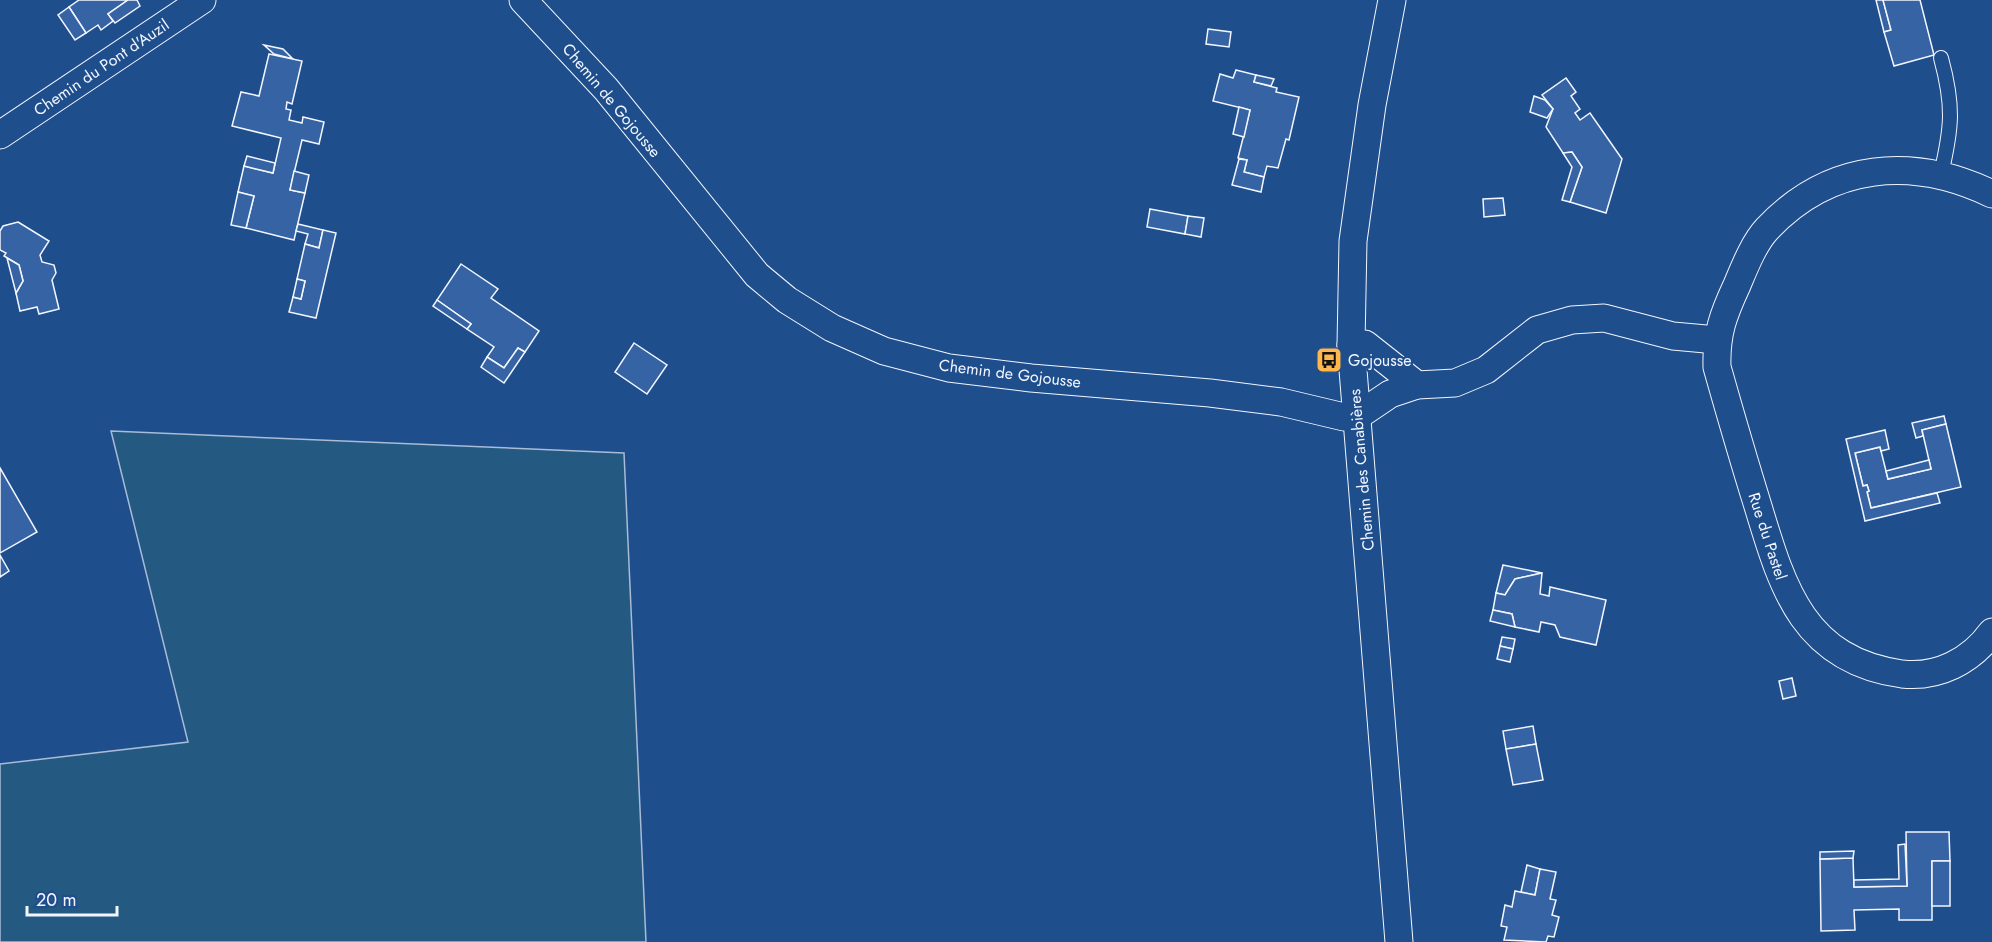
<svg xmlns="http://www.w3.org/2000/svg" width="1992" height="942" font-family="Jost,sans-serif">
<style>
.green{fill:#245a82;stroke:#a8bbd7;stroke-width:1.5}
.building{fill:#3563a3;stroke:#f2f6ff;stroke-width:1.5}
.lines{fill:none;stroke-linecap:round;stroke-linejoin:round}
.service-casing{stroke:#f2f6ff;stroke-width:16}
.minor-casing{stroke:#f2f6ff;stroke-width:29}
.service{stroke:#1f4e8c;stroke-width:14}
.minor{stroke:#1f4e8c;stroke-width:27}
.labels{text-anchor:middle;stroke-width:4.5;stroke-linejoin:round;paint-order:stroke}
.street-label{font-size:16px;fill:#f2f6ff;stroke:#1f4e8c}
.poi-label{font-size:16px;fill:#f2f6ff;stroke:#1f4e8c;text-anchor:start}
</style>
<rect width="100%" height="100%" fill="#1f4e8c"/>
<!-- green -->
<path class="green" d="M 111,431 L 624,453 L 646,942 L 0,942 L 0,764 L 188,742 Z"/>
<!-- building -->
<g class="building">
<path d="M 79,0 L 128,0 L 108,14 L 113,21 L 101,30 L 98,25 L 86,33 L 69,7 Z"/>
<path d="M 128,0 L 137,0 L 140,6 L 115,23 L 108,14 Z"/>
<path d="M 1876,0 L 1883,0 L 1891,30 L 1884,32 Z"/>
<path d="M 1883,0 L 1920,0 L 1934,55 L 1894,66 L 1884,32 L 1891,30 Z"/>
<path d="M 69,7 L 86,33 L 75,40 L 58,15 Z"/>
<path d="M 1208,29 L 1231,32 L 1229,47 L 1206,44 Z"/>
<path d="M 264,45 L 283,49 L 293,59 L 274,54 Z"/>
<path d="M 269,54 L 302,61 L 292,104 L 287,102 L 286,109 L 291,110 L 289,120 L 302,123 L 303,117 L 324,122 L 319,144 L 302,140 L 290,190 L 305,193 L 294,240 L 246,228 L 254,196 L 238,192 L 244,166 L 273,173 L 281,138 L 232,126 L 241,92 L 259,96 Z"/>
<path d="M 1236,70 L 1256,75 L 1254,82 L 1277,88 L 1276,92 L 1299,97 L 1289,140 L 1286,139 L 1278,168 L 1267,166 L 1264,177 L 1244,172 L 1247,160 L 1238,158 L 1250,110 L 1213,101 L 1220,74 L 1233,78 Z"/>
<path d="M 1256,75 L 1274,79 L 1271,86 L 1254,82 Z"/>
<path d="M 1566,78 L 1576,92 L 1571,96 L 1580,109 L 1575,113 L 1580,120 L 1590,113 L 1622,159 L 1606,213 L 1570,202 L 1582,167 L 1572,152 L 1563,153 L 1546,127 L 1553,109 L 1542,95 Z"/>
<path d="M 1534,96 L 1545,100 L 1553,109 L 1547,118 L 1530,112 Z"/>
<path d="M 1239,107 L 1250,110 L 1244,137 L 1233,134 Z"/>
<path d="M 1572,152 L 1582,167 L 1570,202 L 1562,200 L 1572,167 L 1563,153 Z"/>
<path d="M 247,156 L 275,163 L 273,173 L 244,166 Z"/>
<path d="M 1239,159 L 1247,160 L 1244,172 L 1264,177 L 1261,192 L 1232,185 Z"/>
<path d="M 294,171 L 309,175 L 305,193 L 290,190 Z"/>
<path d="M 238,192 L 254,196 L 246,228 L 231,225 Z"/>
<path d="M 1503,198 L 1505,215 L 1484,217 L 1483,199 Z"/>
<path d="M 1150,209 L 1188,216 L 1185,234 L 1147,227 Z"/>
<path d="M 1188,216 L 1204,218 L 1201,237 L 1185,234 Z"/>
<path d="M 18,222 L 49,241 L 40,255 L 42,262 L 54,265 L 56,273 L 52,280 L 59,309 L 39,314 L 37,307 L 20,311 L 16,293 L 23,281 L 19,265 L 4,256 L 6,253 L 0,250 L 0,231 L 3,226 Z"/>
<path d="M 298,224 L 323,230 L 319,248 L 305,244 L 308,234 L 296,231 Z"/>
<path d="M 323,230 L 336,233 L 316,318 L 289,312 L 293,297 L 301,299 L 305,281 L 297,279 L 305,244 L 319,248 Z"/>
<path d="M 7,258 L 19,265 L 23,281 L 16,293 Z"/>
<path d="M 461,264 L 498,289 L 491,298 L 539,331 L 525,352 L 518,348 L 504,368 L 487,357 L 494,347 L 467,329 L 471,324 L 437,300 Z"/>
<path d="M 297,279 L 305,281 L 301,299 L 293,297 Z"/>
<path d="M 437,300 L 471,324 L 467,329 L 433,306 Z"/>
<path d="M 634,343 L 667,365 L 647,394 L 615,372 Z"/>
<path d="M 518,348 L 525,352 L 504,383 L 481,367 L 487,357 L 504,368 Z"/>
<path d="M 1944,416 L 1946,424 L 1922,430 L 1923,436 L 1916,438 L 1912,423 Z"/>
<path d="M 1946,424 L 1961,487 L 1871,508 L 1867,492 L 1869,491 L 1867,485 L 1863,486 L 1855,453 L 1880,447 L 1888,479 L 1931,469 L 1922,430 Z"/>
<path d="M 1885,430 L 1889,449 L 1881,451 L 1880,447 L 1855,453 L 1863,486 L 1867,485 L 1869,491 L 1867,492 L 1871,508 L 1937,493 L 1940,503 L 1865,521 L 1846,439 Z"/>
<path d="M 1929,460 L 1931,469 L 1888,479 L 1886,471 Z"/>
<path d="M 0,468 L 37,532 L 0,553 Z"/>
<path d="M 0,555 L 9,571 L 0,577 Z"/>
<path d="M 1503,565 L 1542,573 L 1515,579 L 1505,595 L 1496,593 Z"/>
<path d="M 1542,573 L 1540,594 L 1549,596 L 1550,587 L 1606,600 L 1596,645 L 1560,637 L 1555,625 L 1541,622 L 1539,632 L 1515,627 L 1512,614 L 1493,610 L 1496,593 L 1505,595 L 1515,579 Z"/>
<path d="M 1493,610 L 1512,614 L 1515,627 L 1490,621 Z"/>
<path d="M 1502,637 L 1515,639 L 1513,649 L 1500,646 Z"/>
<path d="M 1500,646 L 1513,649 L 1510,662 L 1497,659 Z"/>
<path d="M 1792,678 L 1796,696 L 1783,699 L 1779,681 Z"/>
<path d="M 1533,726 L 1536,744 L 1506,749 L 1503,731 Z"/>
<path d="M 1536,744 L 1543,780 L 1513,785 L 1506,749 Z"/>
<path d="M 1906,832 L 1949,832 L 1950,861 L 1932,861 L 1932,920 L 1899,920 L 1899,909 L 1854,910 L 1855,930 L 1821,931 L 1820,859 L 1853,858 L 1854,887 L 1907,886 Z"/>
<path d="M 1905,844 L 1907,886 L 1854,887 L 1854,880 L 1899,879 L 1898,845 Z"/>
<path d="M 1854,851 L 1853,858 L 1820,859 L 1820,852 Z"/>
<rect x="1932" y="861" width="18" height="45"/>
<path d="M 1527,865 L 1540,869 L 1535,895 L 1521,892 Z"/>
<path d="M 1540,869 L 1556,872 L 1550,899 L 1556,900 L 1552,915 L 1559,917 L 1554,937 L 1548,936 L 1546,942 L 1504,940 L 1507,927 L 1501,926 L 1505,905 L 1512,907 L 1515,891 L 1535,895 Z"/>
</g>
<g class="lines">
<!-- service casing -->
<g class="service-casing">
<path id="service" d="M 1941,58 C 1954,106 1952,127 1941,174"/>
</g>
<!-- minor casing -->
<g class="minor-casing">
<g id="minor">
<path d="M 523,0 L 606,89 L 757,275 L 787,300 L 832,328 L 884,351 L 949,368 L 1031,378 L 1210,393 L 1281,402 L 1344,417 L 1356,417 L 1390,394 L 1417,385 L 1455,383 L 1486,370 L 1537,330 L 1572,320 L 1604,318 L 1673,336 L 1717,340"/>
<path d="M 1392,0 L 1372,105 L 1353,241 L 1351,345 L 1399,942"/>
<path d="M 0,135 L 202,0"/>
<path d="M 1992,194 C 1913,156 1830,162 1767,229 C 1754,243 1745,266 1737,285 C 1723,315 1716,334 1717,367 C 1730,413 1743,458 1757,503 C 1782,586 1802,660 1902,674 C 1938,678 1971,661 1992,632"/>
<path d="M 1351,345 L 1365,344 L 1417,385"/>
</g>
</g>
<!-- service -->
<use href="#service" class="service"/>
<!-- minor -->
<use href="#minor" class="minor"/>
</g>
<!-- icons -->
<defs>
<g id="bus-square" transform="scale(1.35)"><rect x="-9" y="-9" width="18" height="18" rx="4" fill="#ffb74d" stroke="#1f4e8c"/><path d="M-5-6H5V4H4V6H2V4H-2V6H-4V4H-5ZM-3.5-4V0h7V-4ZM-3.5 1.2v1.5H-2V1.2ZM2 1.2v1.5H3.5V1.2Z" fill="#111"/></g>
</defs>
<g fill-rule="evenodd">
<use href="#bus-square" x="1329" y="360"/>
</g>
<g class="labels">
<!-- street labels -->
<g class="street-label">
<text transform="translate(101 67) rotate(-34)" y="6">Chemin du Pont d'Auzil</text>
<text transform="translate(612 100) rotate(50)" y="6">Chemin de Gojousse</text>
<text transform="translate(1010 373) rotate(7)" y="6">Chemin de Gojousse</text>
<text transform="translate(1361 470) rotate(-95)" y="6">Chemin des Canabières</text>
<text transform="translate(1768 536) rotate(72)" y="6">Rue du Pastel</text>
</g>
<!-- poi labels -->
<g class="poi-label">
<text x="1348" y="366">Gojousse</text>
</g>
</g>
<!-- scale -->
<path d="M27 906v9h90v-9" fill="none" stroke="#f2f6ff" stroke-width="3"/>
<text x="36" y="906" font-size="18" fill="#f2f6ff" stroke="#1f4e8c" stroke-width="4.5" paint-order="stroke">20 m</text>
</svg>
